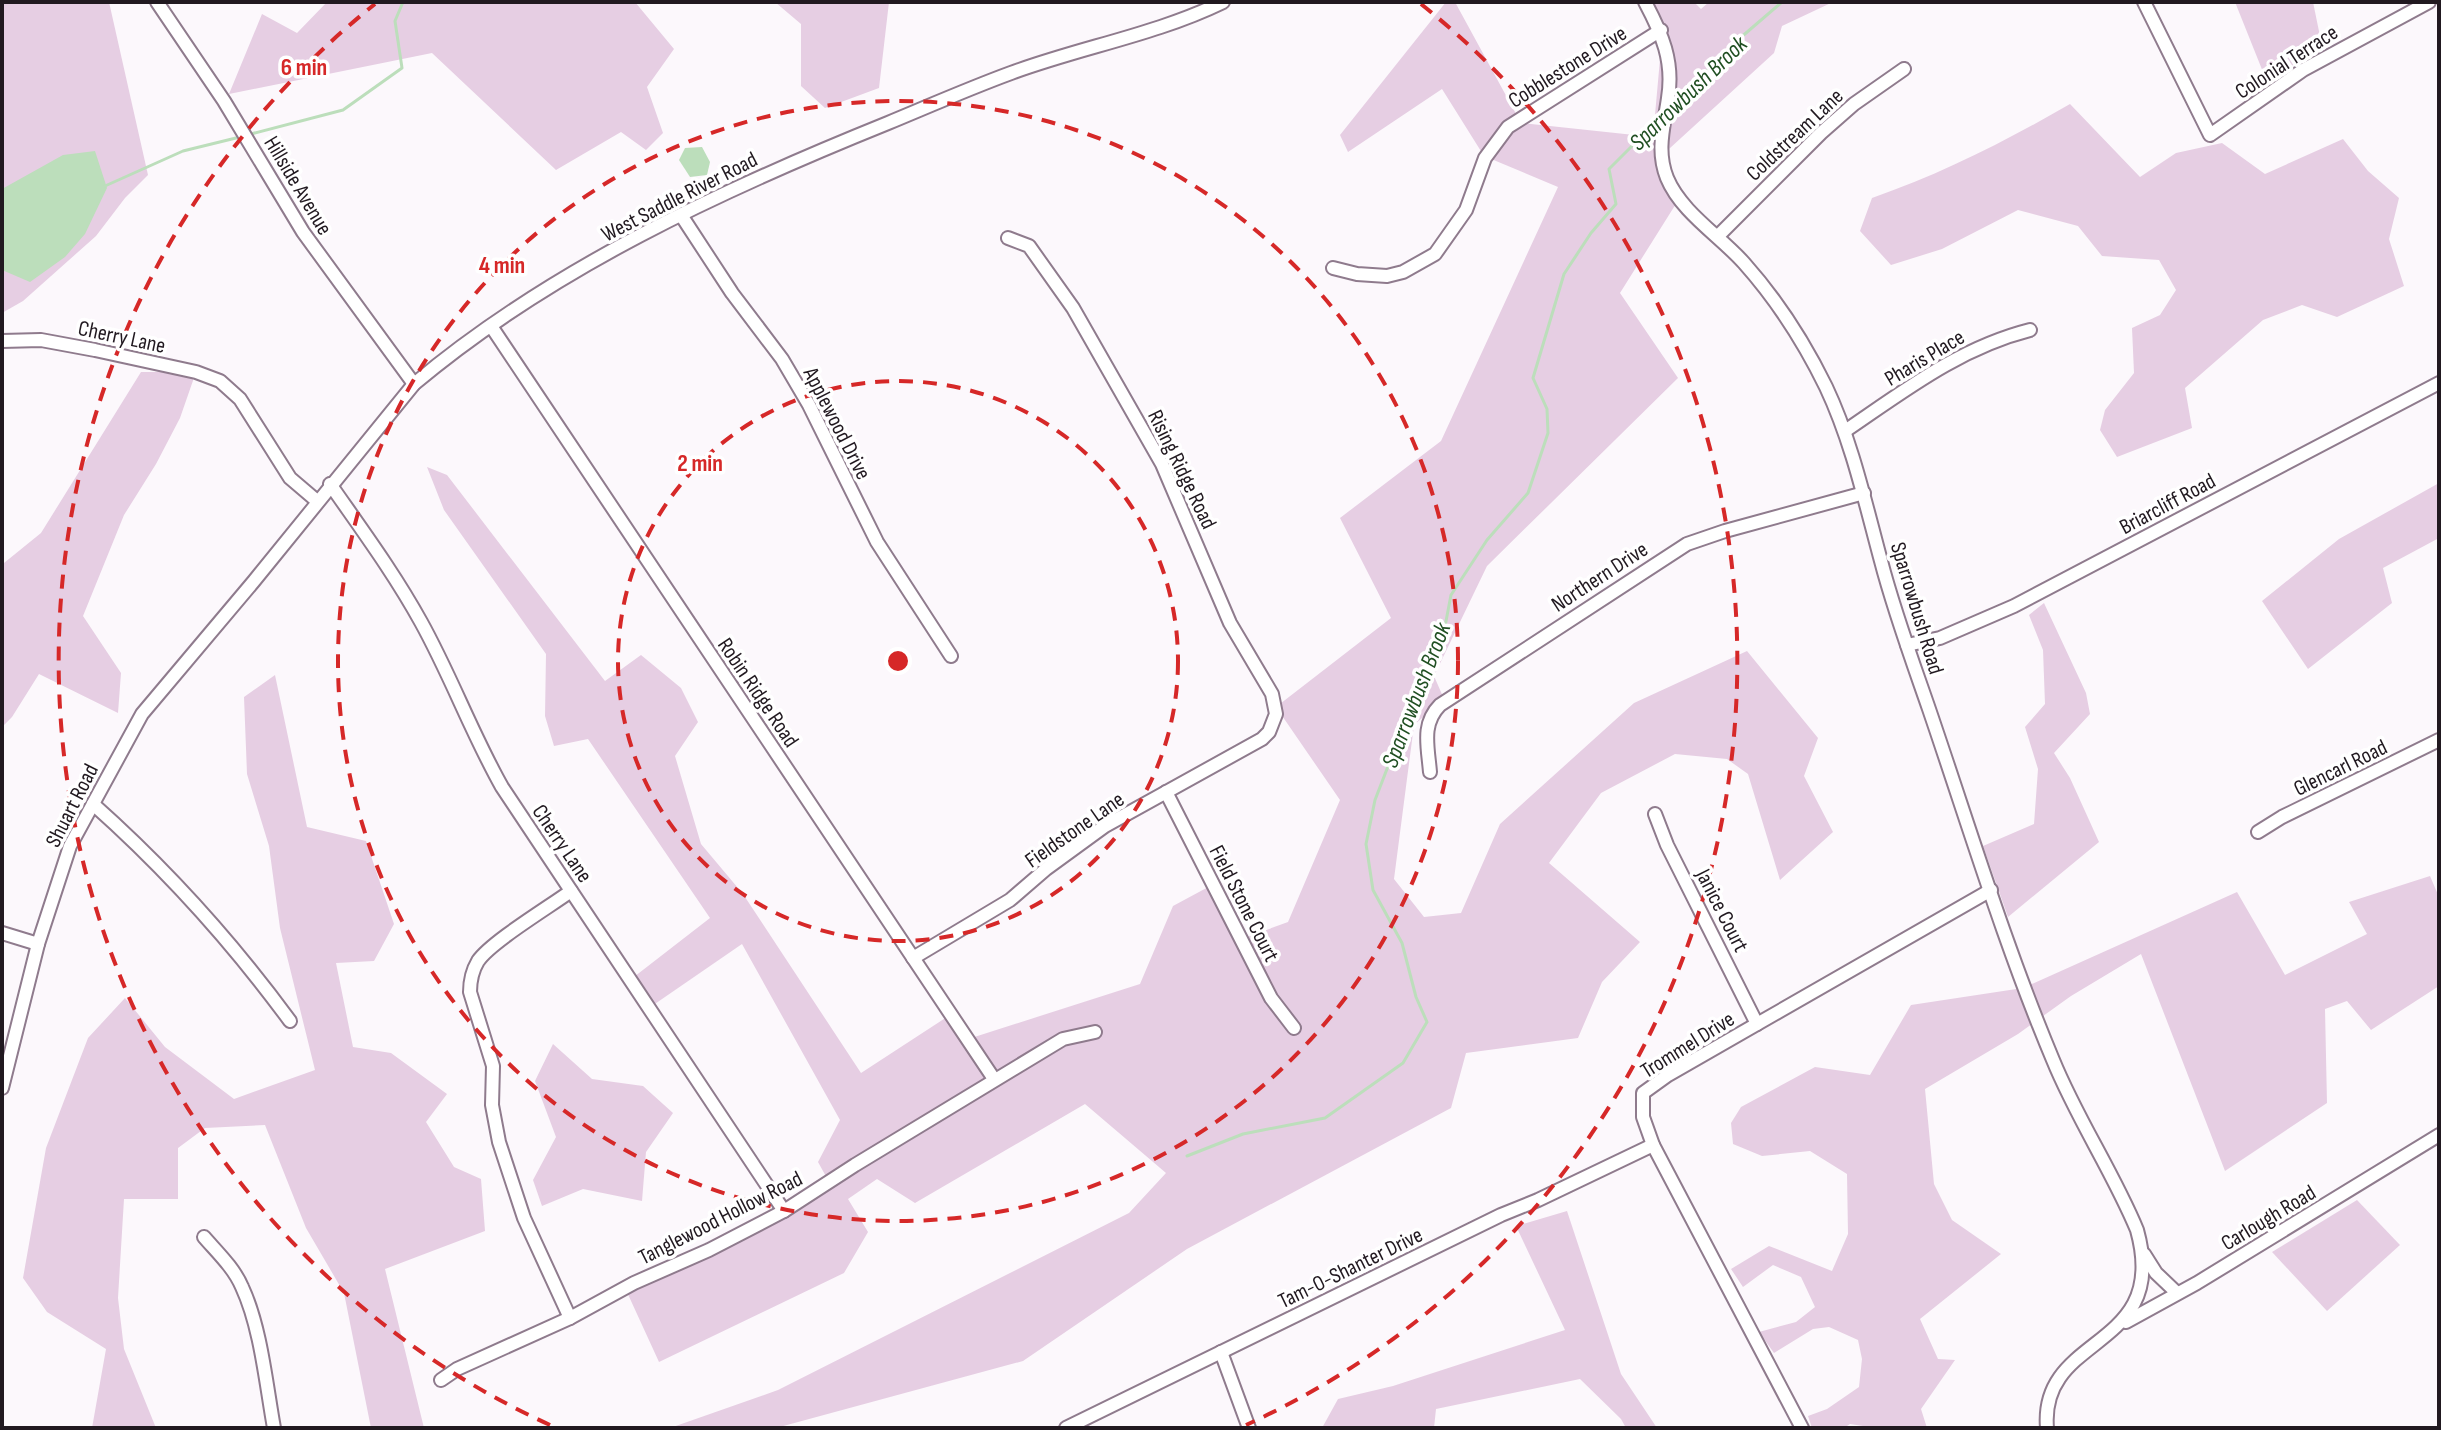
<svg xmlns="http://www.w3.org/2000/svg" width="2441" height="1430" font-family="'Sofia Sans Condensed',sans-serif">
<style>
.green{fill:#e6cee3}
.water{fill:#bcdebb}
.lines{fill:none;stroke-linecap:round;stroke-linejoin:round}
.stream{stroke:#bcdebb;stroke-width:3}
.minor-casing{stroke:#8f7b8d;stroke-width:16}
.minor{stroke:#fff;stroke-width:12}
.ring{fill:none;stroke:#d62828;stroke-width:4;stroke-dasharray:14 10}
.labels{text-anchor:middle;stroke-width:7;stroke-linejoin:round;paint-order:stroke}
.street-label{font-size:22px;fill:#211920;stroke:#fff}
.water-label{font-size:24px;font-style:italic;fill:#204f22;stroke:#fff}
.centre{fill:#d62828;stroke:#fff;stroke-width:4}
.ring-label{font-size:24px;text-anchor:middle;font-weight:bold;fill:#d62828;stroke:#fff;stroke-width:7;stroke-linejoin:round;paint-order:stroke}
</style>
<rect width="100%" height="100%" fill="#fcf8fc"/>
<!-- green -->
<g class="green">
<path d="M 2,2 L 109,2 L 148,175 L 125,198 L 96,236 L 23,301 L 2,313 Z"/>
<path d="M 327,2 L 635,2 L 674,49 L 647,87 L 663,133 L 646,150 L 621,132 L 556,170 L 432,53 L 229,94 L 262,14 L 297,33 Z"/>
<path d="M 775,2 L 889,2 L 879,88 L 825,108 L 801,86 L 801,24 Z"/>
<path d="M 1446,2 L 1455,2 L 1521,123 L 1653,137 L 1663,26 L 1648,2 L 1694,2 L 1701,9 L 1709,2 L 1833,2 L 1782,26 L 1774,53 L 1658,159 L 1679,199 L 1620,293 L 1678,378 L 1487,566 L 1434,676 L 1444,699 L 1414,725 L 1394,879 L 1424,917 L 1461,913 L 1500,824 L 1634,703 L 1747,651 L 1818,738 L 1804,776 L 1833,832 L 1780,880 L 1748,774 L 1727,759 L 1675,754 L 1601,793 L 1549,863 L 1640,942 L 1602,982 L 1578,1038 L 1466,1053 L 1451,1108 L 1187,1249 L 1023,1361 L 776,1428 L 670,1428 L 778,1390 L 1129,1213 L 1166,1173 L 1085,1104 L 915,1203 L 877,1179 L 848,1199 L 868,1232 L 844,1273 L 659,1362 L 626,1290 L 828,1180 L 818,1162 L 840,1120 L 742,944 L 649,1008 L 630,980 L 710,918 L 588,739 L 554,746 L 545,716 L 546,654 L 444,510 L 427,467 L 447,475 L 605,681 L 641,655 L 681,688 L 698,722 L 675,756 L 701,844 L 743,894 L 861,1073 L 950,1015 L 965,1040 L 1140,984 L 1173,906 L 1212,885 L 1239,940 L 1288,922 L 1340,800 L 1276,707 L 1391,618 L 1340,518 L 1441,441 L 1558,187 L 1484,156 L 1442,89 L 1348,152 L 1340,135 Z"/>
<path d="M 2235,2 L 2313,2 L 2322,46 L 2267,82 Z"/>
<path d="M 2070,104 L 2140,177 L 2176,153 L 2222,143 L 2265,174 L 2343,139 L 2368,171 L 2399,198 L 2389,239 L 2404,286 L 2337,317 L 2302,305 L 2263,320 L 2185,388 L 2192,428 L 2117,457 L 2100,430 L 2105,410 L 2134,373 L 2132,328 L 2160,315 L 2176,290 L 2159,260 L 2102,256 L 2078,226 L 2018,210 L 1942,249 L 1891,265 L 1860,231 L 1872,198 C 1941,174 2006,141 2070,104 Z"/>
<path d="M 141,372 L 196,372 L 180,418 L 156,464 L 124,515 L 83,616 L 121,673 L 118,713 L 39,674 L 12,717 L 2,727 L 2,561 L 4,563 L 41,533 Z"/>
<path d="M 2439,483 L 2439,538 L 2383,568 L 2392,603 L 2308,669 L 2262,601 L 2339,539 Z"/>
<path d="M 2044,603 L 2086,693 L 2090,714 L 2054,753 L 2070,778 L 2099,842 L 2008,917 L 1983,846 L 2034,824 L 2038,769 L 2025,727 L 2045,704 L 2043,650 L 2029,615 Z"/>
<path d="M 275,675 L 307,827 L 366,841 L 394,924 L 374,961 L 336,963 L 353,1047 L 391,1053 L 447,1094 L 426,1122 L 454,1167 L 481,1179 L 485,1231 L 385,1269 L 424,1428 L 371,1428 L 344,1293 L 306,1228 L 265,1125 L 205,1128 L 178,1148 L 178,1199 L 124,1199 L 118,1298 L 124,1349 L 156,1428 L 92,1428 L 106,1349 L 47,1312 L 23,1278 L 46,1148 L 88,1038 L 125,998 L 165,1047 L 234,1099 L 315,1070 L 280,928 L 269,846 L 247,774 L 244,697 Z"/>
<path d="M 2430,876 L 2439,897 L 2439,986 L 2371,1030 L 2347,1001 L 2325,1009 L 2327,1103 L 2225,1171 L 2141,954 L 2071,996 L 2018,1034 L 1925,1089 L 1934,1184 L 1952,1220 L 2001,1254 L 1920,1319 L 1938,1359 L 1955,1360 L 1921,1409 L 1927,1428 L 1876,1428 L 1850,1424 L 1844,1428 L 1812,1428 L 1808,1416 L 1827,1409 L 1859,1387 L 1862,1359 L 1858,1340 L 1829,1327 L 1813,1329 L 1774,1353 L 1759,1332 L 1796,1322 L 1815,1307 L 1801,1277 L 1773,1265 L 1743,1287 L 1731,1269 L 1769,1246 L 1832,1271 L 1848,1234 L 1847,1174 L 1810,1151 L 1762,1156 L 1733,1144 L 1731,1123 L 1741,1107 L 1815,1067 L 1870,1075 L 1911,1005 L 2023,988 L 2237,892 L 2285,975 L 2367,934 L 2349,902 Z"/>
<path d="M 553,1044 L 592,1079 L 643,1086 L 673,1113 L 646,1152 L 642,1201 L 583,1189 L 542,1206 L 533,1180 L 556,1137 L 535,1081 Z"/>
<path d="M 2357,1200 L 2400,1245 L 2327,1311 L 2272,1252 Z"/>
<path d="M 1567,1211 L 1621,1374 L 1657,1428 L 1626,1428 L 1621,1419 L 1580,1379 L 1436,1409 L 1434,1428 L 1322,1428 L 1338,1399 L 1393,1386 L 1565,1330 L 1516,1226 Z"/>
</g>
<!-- water -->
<g class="water">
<path d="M 702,147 L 710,162 L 707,175 L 690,177 L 679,160 L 685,148 Z"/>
<path d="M 95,151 L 107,188 L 85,234 L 65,257 L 30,282 L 2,270 L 2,189 L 63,155 Z"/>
</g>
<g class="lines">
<!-- stream -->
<g class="stream">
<path d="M 1670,108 L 1739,39 L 1782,2"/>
<path d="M 247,135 L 343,110 L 402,68 L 395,21 L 403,2"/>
<path d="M 105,186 L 183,151 L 240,137"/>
<path d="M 1187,1156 L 1243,1134 L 1325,1118 L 1403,1063 L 1427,1022 L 1416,997 L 1402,943 L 1373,890 L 1366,844 L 1375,800 L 1409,712 L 1442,642 L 1451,595 L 1487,540 L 1528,493 L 1548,433 L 1547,409 L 1533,378 L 1564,274 L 1591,233 L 1616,204 L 1609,169 L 1659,119"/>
</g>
<!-- minor casing -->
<g class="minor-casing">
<g id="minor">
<path d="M 157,2 L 224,101 L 303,232 L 414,384"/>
<path d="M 1645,2 C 1662,34 1674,61 1668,98 C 1664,127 1656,150 1667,178 C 1681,212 1720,236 1744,263 C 1777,300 1804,342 1826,387 C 1852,442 1865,502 1881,561 C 1894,611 1912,660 1929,709 C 1969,826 2005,946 2053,1060 C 2077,1119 2113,1172 2137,1230 C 2171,1352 2039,1332 2047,1428"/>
<path d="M 2144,2 L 2210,135 L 2303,70 L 2429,2"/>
<path d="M 681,215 L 732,293 L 782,359 L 809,405 L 877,542 L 951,656"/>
<path d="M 1718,236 L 1821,133 L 1854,104 L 1904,69"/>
<path d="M 1333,268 L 1357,274 L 1387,276 L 1403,272 L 1435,254 L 1466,210 L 1485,158 L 1508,127 L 1661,30"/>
<path d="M 491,326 L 994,1079"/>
<path d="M 2,341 L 41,340 L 95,350 L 196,372 L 220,381 L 240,399 L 290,478 L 317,501"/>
<path d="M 1845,431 C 1904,391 1959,348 2030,330"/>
<path d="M 330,484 C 362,530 394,573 421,622 C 451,676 472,734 502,787 L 784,1211"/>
<path d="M 1907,645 L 1940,638 L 2014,606 L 2439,383"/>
<path d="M 1430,772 C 1428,747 1421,724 1440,705 L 1687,544 L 1725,531 L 1864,493"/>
<path d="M 1166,792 L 1271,998 L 1294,1028"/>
<path d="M 93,804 C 166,869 232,942 290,1021"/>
<path d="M 1655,814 L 1667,845 L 1757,1024"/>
<path d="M 2258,832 L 2282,817 L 2439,740"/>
<path d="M 2,933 L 38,944"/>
<path d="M 913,958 L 1010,900 L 1046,869 L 1105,826 L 1262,739 L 1269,732 L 1276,714 L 1272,694 L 1230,623 L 1162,464 L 1073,308 L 1029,246 L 1008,238"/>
<path d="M 2,1088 L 38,944 L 70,846 L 142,714 L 254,581 L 414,384 C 552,268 722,190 888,123 C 929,106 970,88 1011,73 C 1081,47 1155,35 1223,2"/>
<path d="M 204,1237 C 217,1252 234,1268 242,1287 C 261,1328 266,1384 274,1428"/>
<path d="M 2144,1254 L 2156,1273 L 2177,1293"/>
<path d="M 570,1318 L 524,1218 L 499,1142 L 492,1105 L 493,1066 L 470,992 C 470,981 472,971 478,961 C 491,942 549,907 571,891"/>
<path d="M 2126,1322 L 2197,1283 L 2439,1135"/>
<path d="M 1221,1352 L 1249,1428"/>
<path d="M 441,1380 L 457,1369 L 570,1318 L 634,1283 L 709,1250 L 784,1211 L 855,1165 L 1063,1039 L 1095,1032"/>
<path d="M 1066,1428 L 1501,1215 L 1538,1200 L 1653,1145"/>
<path d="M 1802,1428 L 1653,1145 L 1643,1117 L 1643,1093 L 1668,1075 L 1991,890"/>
</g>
</g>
<!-- minor -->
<use href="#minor" class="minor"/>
</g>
<!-- distance rings -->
<g class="ring">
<circle cx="898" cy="661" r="280"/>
<circle cx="898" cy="661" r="560"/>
<path d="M550 1425A840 840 0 0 1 375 4M1421 4A840 840 0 0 1 1246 1425"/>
</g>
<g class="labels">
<!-- street labels -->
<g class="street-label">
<text transform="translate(2286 61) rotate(-33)" y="8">Colonial Terrace</text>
<text transform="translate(1567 66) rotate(-32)" y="8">Cobblestone Drive</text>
<text transform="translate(1794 134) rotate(-43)" y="8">Coldstream Lane</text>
<text transform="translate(299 185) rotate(59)" y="8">Hillside Avenue</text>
<text transform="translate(679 196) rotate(-27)" y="8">West Saddle River Road</text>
<text transform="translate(122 336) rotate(12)" y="8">Cherry Lane</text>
<text transform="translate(1924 357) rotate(-31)" y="8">Pharis Place</text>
<text transform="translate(838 423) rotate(63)" y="8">Applewood Drive</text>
<text transform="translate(1183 469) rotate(64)" y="8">Rising Ridge Road</text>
<text transform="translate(2167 503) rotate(-28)" y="8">Briarcliff Road</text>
<text transform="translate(1599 576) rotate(-33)" y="8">Northern Drive</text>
<text transform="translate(1918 608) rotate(73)" y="8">Sparrowbush Road</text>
<text transform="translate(759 692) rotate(56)" y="8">Robin Ridge Road</text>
<text transform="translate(2340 767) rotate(-26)" y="8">Glencarl Road</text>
<text transform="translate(71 805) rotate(-63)" y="8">Shuart Road</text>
<text transform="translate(1074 829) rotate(-35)" y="8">Fieldstone Lane</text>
<text transform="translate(563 843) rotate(56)" y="8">Cherry Lane</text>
<text transform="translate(1245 903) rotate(63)" y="8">Field Stone Court</text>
<text transform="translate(1723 910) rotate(63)" y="8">Janice Court</text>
<text transform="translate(1687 1044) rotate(-32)" y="8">Trommel Drive</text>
<text transform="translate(720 1217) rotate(-27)" y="8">Tanglewood Hollow Road</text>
<text transform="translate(2268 1217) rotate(-31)" y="8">Carlough Road</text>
<text transform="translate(1350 1267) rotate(-26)" y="8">Tam-O-Shanter Drive</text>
</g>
<!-- water labels -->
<g class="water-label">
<text transform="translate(1688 93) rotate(-44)" y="8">Sparrowbush Brook</text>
<text transform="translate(1416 695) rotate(-69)" y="8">Sparrowbush Brook</text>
</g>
</g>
<circle cx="898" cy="661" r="12" class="centre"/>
<g class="ring-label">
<text x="304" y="75">6 min</text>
<text x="502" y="273">4 min</text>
<text x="700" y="471">2 min</text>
</g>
<!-- border -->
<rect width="2441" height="1430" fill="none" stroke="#211920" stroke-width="8"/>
</svg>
